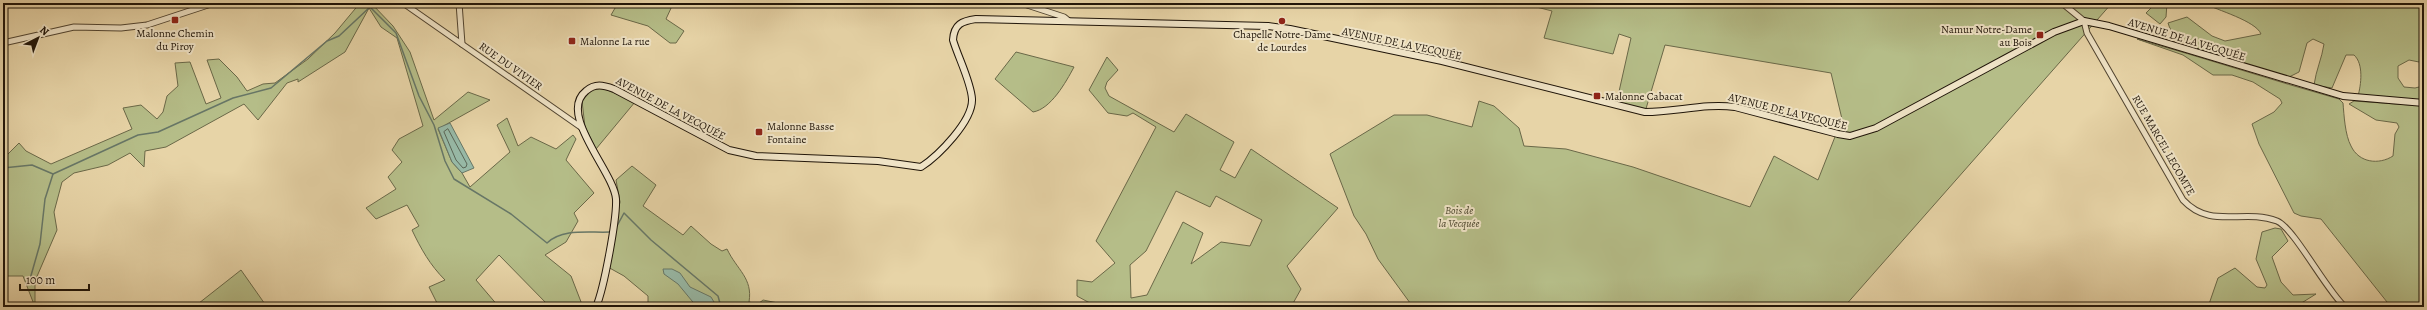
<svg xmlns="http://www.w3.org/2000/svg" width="2427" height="310" font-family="Alegreya,serif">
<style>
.green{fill:#b5bd88;stroke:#6a6848;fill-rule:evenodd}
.water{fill:#97b8a5;stroke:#677666}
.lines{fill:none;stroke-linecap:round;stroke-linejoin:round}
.shore{stroke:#5b6656;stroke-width:1}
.stream{stroke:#677666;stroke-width:1.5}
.tertiary-casing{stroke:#514430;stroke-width:7}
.secondary-casing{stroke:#1f1408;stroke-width:8}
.tertiary{stroke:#efe3c6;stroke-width:5}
.secondary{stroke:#efe3c6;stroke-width:6}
.poi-dot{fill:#8f2418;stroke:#efe3c6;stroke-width:1.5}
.labels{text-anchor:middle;stroke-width:4;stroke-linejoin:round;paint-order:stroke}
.poi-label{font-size:11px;fill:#1f1408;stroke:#efe3c6;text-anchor:start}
.street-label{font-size:11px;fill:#1f1408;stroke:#efe3c6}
.park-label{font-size:11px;font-style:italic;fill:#4c472e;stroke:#efe3c6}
</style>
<rect width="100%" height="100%" fill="#e7d4a7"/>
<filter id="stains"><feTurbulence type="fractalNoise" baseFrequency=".005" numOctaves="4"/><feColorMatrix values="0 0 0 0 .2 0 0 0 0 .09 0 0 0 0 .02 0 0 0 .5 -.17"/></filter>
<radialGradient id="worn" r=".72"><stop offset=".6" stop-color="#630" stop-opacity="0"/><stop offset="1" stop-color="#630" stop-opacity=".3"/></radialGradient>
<!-- green -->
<g class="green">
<path d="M 360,3 L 371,3 L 393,26 L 410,52 L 434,120 L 468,92 L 490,100 L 438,129 L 452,162 L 462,173 L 470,187 L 510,152 L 497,125 L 507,118 L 518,146 L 531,137 L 556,149 L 573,135 L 576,139 L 566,160 L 594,193 L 574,213 L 578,221 L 566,242 L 545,255 L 571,276 L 583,307 L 546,307 L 548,305 L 499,255 L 476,280 L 499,307 L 439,307 L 429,287 L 445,280 C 430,265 421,249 412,230 L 419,226 L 407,205 L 376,219 L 366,208 L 396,189 L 388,177 L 402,162 L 392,150 L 399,139 L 423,126 L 397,38 L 381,27 L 369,8 L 345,52 L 298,82 L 298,79 L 287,83 L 258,120 L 244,104 L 166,147 L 145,151 L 144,167 L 130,153 L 108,165 L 74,173 L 62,182 L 54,212 L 57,230 L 35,281 L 35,307 L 23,276 L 3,276 L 3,159 L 19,143 L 26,151 L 51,164 L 132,129 L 123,108 L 141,105 L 157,119 L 163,112 L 167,96 L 178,86 L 175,63 L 190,62 L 206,104 L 221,98 L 207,60 L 219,59 L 237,77 L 247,91 L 263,84 L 275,83 L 308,59 L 335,33 Z"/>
<path d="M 618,3 L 667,3 L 672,6 L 666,19 L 684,31 L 676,43 L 670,43 L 648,26 L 611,15 Z"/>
<path d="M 1521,3 L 2112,3 L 1844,307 L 1413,307 L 1378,259 L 1366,234 L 1354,216 L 1330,154 L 1394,115 L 1427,115 L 1472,127 L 1479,101 L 1494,106 L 1519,128 L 1524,146 L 1566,149 L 1633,167 L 1750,207 L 1774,156 L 1818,180 L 1842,119 L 1831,73 L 1665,45 L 1645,112 L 1616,105 L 1631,38 L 1619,34 L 1613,54 L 1544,38 L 1552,11 Z"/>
<path d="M 2156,3 L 2167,3 L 2166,17 L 2160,24 L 2146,13 Z"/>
<path d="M 2203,3 L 2424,3 L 2424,63 L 2409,60 L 2398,66 L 2398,78 L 2404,87 L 2415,88 L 2423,86 L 2424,81 L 2424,101 L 2358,96 C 2361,85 2364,64 2354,55 L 2346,55 L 2332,88 L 2314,85 C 2316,70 2322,58 2324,44 L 2313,39 L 2307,43 L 2299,72 L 2289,77 L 2272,73 L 2190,46 C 2180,41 2171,34 2168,23 L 2187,17 L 2212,36 L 2225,41 L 2261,34 C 2256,21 2217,10 2203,3 Z"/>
<path d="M 2137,39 C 2205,58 2271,80 2339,99 L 2343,103 C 2344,115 2345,135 2351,146 C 2359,163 2379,165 2393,156 L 2395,134 L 2399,127 L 2397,123 L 2376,120 L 2349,104 L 2354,101 L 2424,106 L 2424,307 L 2391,307 L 2321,219 L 2301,216 L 2294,213 L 2259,144 L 2252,124 L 2274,112 L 2282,103 L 2280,99 L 2253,82 L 2232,75 L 2213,75 L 2183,55 Z"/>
<path d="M 1016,52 L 1074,67 C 1066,82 1051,109 1033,112 L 995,79 Z"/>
<path d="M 1107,57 L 1118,70 L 1107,82 L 1105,88 L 1109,96 L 1174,132 L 1186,114 L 1234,142 L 1220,170 L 1235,178 L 1251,149 L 1338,208 L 1287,266 L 1301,289 L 1291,307 L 1097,307 L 1077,296 L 1077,280 L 1092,282 L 1115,263 L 1096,241 L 1156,127 L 1133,113 L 1127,116 L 1108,113 L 1089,90 ZM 1176,191 L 1210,207 L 1216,196 L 1262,220 L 1250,246 L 1221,242 L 1191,264 L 1203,233 L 1183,222 L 1147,295 L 1131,298 L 1130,265 L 1146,251 Z"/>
<path d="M 603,88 L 635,102 L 596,149 L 585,127 L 582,101 L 591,90 Z"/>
<path d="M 632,166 L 656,185 L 643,206 L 683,235 L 691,226 L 711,244 L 722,251 L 727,249 C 737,270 753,278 749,302 L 758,304 L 763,300 L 778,303 L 775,307 L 648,307 L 648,296 L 624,276 L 606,266 L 620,202 L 616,180 Z"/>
<path d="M 2275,228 L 2281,229 L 2288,241 L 2272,257 L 2281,282 L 2293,295 L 2316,294 L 2295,307 L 2208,307 L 2218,278 L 2235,268 L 2257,287 L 2265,288 L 2267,285 L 2256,259 L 2262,232 Z"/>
<path d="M 241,270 L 267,307 L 277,303 L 279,307 L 194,307 Z"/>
</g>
<!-- water -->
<g class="water">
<path d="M 450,123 L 474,168 L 462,173 L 452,162 L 438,128 Z"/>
<path d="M 663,269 L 672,269 L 680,273 L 690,287 L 711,297 L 714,302 L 704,307 L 697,307 L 678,284 L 664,274 Z"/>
</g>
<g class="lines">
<!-- shore -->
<path class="shore" d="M 448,129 L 467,164 L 466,167 L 463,168 L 456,160 L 444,132 Z"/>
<!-- stream -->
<g class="stream">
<path d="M 370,7 L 396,33 L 419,96 L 434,125 L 445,161 L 454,179 L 511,214 L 547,243 C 563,228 589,233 610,232"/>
<path d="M 3,168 L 32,165 L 53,174"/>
<path d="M 617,226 L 624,213 L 651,240 L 718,296 L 721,307"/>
<path d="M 30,279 L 40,244 L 45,199 L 53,174 L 138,135 L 158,132 L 233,98 L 271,88 L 327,41 L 339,36 L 370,7"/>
</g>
<!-- tertiary casing -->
<g class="tertiary-casing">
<g id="tertiary">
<path d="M 403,3 L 582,128"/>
<path d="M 459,3 L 462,44"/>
<path d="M 1021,3 L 1064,17 L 1069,21"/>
<path d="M 2062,3 L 2084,21 L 2087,33 L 2183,200 C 2211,230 2243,208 2277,221 C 2294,228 2326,290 2345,307"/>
<path d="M 3,43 L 74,27 L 121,28 L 147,25 L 214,3"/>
</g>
</g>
<!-- secondary casing -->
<g class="secondary-casing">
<path id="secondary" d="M 596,307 C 604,289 617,218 616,199 C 614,172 557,114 586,91 C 595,83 603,85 614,89 L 729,150 L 756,156 L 878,161 L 921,167 C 938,156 973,121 972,99 C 971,82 958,57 953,40 C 954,24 962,21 976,19 L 1268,26 L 1290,29 L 1442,61 L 1645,112 C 1676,112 1705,103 1735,107 L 1838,134 L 1850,136 L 1876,128 L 2054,32 L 2084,21 L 2109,26 L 2343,96 L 2424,103"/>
</g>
<!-- tertiary -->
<use href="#tertiary" class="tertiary"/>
<!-- secondary -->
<use href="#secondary" class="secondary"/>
</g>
<!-- markers -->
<g class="poi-dot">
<rect x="171" y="16" width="8" height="8" rx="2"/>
<circle cx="1282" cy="21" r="4"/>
<rect x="2036" y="31" width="8" height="8" rx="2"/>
<rect x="568" y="37" width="8" height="8" rx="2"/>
<rect x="1593" y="92" width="8" height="8" rx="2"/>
<rect x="755" y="128" width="8" height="8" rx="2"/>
</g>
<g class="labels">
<!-- poi labels -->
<g class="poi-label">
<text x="2032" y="33" text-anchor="end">Namur Notre-Dame<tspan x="2032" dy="13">au Bois</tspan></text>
<text x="175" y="37" text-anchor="middle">Malonne Chemin<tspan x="175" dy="13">du Piroy</tspan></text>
<text x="1282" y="38" text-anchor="middle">Chapelle Notre-Dame<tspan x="1282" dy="13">de Lourdes</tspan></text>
<text x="580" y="45">Malonne La rue</text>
<text x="1605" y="100">Malonne Cabacat</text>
<text x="767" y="130">Malonne Basse<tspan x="767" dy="13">Fontaine</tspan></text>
</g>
<!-- street labels -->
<g class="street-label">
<text transform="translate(2187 39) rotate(17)" y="4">AVENUE DE LA VECQUÉE</text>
<text transform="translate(1402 43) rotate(12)" y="4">AVENUE DE LA VECQUÉE</text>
<text transform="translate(511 66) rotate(35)" y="4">RUE DU VIVIER</text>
<text transform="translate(671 108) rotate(28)" y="4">AVENUE DE LA VECQUÉE</text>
<text transform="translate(1788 111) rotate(14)" y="4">AVENUE DE LA VECQUÉE</text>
<text transform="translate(2164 145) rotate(60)" y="4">RUE MARCEL LECOMTE</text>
</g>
<!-- park labels -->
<g class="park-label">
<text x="1459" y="214">Bois de<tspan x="1459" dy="13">la Vecquée</tspan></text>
</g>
</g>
<!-- margin -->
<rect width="2427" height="310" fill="none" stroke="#e7d4a7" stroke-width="16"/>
<rect x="4" y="4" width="2419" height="302" fill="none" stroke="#1f1408" stroke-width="2"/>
<rect x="8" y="8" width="2411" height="294" fill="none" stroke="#1f1408"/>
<!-- north arrow -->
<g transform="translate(38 38) rotate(42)" stroke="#efe3c6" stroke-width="3" paint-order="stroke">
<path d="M0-3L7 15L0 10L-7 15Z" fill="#1f1408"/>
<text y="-6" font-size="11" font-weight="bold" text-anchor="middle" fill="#1f1408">N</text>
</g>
<!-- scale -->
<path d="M20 284v6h69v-6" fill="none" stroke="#1f1408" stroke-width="2"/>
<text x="26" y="284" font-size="12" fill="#1f1408" stroke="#efe3c6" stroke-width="3" paint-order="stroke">100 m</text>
<rect width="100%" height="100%" filter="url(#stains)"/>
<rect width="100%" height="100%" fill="url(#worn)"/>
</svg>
